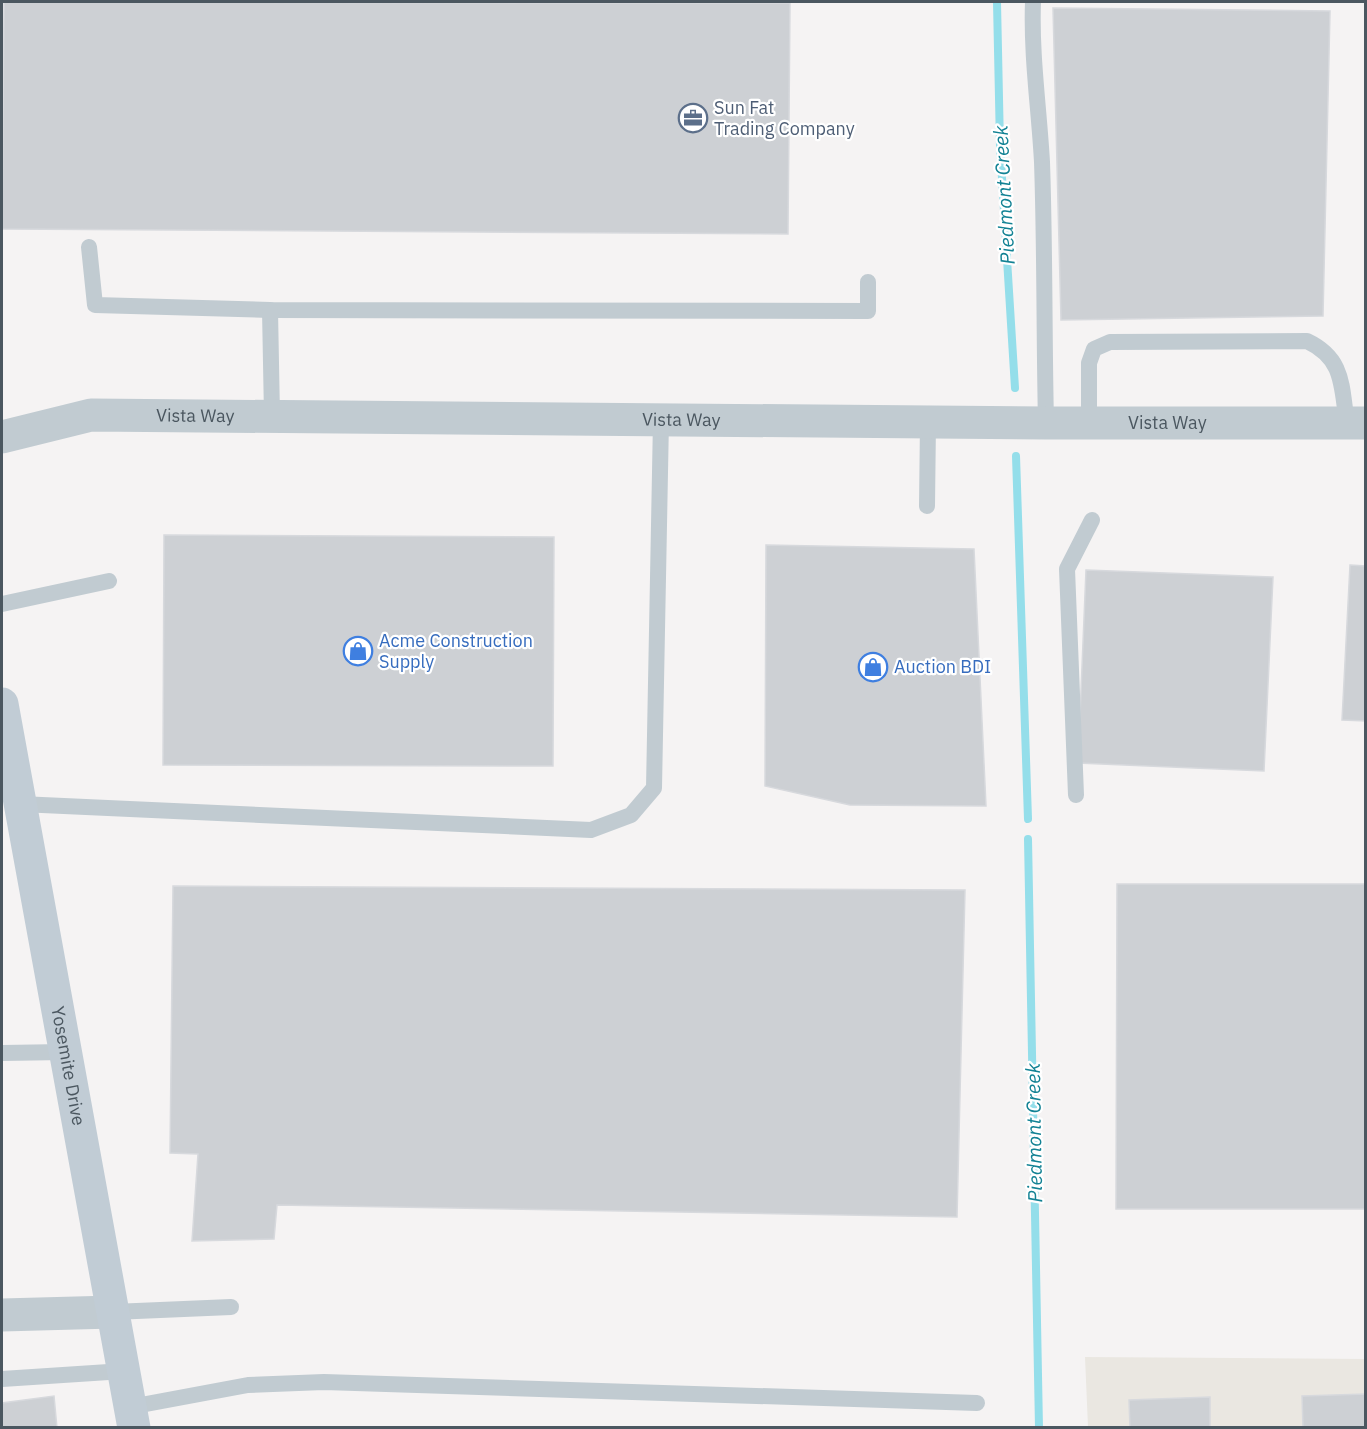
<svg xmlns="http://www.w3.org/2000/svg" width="1367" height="1429" font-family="'IBM Plex Sans',sans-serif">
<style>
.commercial{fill:#eae7e1}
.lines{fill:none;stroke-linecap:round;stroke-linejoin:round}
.stream{stroke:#94deea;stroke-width:8}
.building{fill:#cdd0d4;stroke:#d7d9dd;stroke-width:1.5}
.service{stroke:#c1cbd1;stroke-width:16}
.minor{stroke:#c1cbd1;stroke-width:33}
.secondary{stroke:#c1ccd5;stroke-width:33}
.labels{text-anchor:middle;stroke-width:4.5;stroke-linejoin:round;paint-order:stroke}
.service-label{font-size:18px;fill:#4e5e75;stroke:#fff;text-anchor:start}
.street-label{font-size:18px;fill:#4b5760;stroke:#fff}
.shop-label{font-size:18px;fill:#366cbe;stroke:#fff;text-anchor:start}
.water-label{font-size:20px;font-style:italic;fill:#128294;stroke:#fff}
</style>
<rect width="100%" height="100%" fill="#f5f3f3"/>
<!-- commercial -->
<path class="commercial" d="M 1085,1357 L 1365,1359 L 1365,1427 L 1088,1427 Z"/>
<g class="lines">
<!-- stream -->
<g class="stream">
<path d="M 997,2 L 1000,146 L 1015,388"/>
<path d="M 1016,456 L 1028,819"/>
<path d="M 1028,839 L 1039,1428"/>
</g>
</g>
<!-- building -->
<g class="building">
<path d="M 4,2 L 790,3 L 788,234 L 2,229 Z"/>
<path d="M 1053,8 L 1330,11 L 1323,316 L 1061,320 Z"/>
<path d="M 164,535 L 554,537 L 553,766 L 163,765 Z"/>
<path d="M 766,545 L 974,549 L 986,806 L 850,805 L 765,786 Z"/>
<path d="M 1350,565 L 1366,566 L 1366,721 L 1342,720 Z"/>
<path d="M 1086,570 L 1273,577 L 1264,771 L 1078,763 Z"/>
<path d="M 1117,884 L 1366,884 L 1366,1209 L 1116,1209 Z"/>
<path d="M 173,886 L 965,890 L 957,1217 L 277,1205 L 274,1239 L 192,1241 L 198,1154 L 170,1153 Z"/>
<path d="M 1366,1394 L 1366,1428 L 1303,1428 L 1302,1396 Z"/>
<path d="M 54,1396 L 57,1428 L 2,1428 L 2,1403 Z"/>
<path d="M 1210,1397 L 1210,1428 L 1130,1428 L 1129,1400 Z"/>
</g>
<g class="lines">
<!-- service -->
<g class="service">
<path d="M 1033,2 C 1031,55 1039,108 1042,162 C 1045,249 1044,336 1046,423"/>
<path d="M 89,247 L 95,305 L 270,310 L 868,311 L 868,282"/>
<path d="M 270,310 L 272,416"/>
<path d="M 1089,423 L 1089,363 L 1094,349 L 1110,342 L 1307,341 C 1345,359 1341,387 1347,423"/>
<path d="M 927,506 L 928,422"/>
<path d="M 2,604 L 109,581"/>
<path d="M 1076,795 L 1067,569 L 1092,520"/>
<path d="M 20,804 L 591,830 L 631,815 L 654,788 L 661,420"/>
<path d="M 2,1053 L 65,1052"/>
<path d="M 113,1312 L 231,1307"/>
<path d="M 2,1379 L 124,1371"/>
<path d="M 130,1407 L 248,1385 L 324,1382 L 977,1403"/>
</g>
<!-- minor -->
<g class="minor">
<path id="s1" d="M 2,437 L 91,415 L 1046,423 L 1366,423"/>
<path d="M 2,1315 L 113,1312"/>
</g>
<!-- secondary -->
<path class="secondary" id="s2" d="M 2,704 L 134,1428"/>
</g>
<!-- icons -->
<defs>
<g id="office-ring" transform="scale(1.5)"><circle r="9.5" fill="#fff" stroke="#5c6f8a" stroke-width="1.5"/><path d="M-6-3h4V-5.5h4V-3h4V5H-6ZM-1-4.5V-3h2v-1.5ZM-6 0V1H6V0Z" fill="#5c6f8a"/></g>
<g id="shop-ring" transform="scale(1.5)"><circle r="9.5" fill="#fff" stroke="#3f7fe0" stroke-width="1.5"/><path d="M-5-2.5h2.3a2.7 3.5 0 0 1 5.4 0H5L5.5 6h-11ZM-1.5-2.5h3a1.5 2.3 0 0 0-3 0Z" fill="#3f7fe0"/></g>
</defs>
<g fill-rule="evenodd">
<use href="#office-ring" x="693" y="118"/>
<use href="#shop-ring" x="358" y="651"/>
<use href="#shop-ring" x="873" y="667"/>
</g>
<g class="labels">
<!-- service labels -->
<g class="service-label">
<text x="714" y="114">Sun Fat<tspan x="714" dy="21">Trading Company</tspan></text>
</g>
<!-- street labels -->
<g class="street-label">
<text dy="6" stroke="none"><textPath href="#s1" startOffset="196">Vista Way</textPath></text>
<text dy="6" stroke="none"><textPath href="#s1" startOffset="682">Vista Way</textPath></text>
<text dy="6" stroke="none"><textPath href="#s1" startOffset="1168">Vista Way</textPath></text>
<text dy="6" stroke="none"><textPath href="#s2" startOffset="368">Yosemite Drive</textPath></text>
</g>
<!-- shop labels -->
<g class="shop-label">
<text x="379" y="647">Acme Construction<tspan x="379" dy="21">Supply</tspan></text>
<text x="894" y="673">Auction BDI</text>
</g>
<!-- water labels -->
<g class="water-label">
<text transform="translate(1004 195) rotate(-93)" y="7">Piedmont Creek</text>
<text transform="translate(1034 1133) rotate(-91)" y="7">Piedmont Creek</text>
</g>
</g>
<!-- border -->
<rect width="1367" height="1429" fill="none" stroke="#4b5760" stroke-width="6"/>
</svg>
